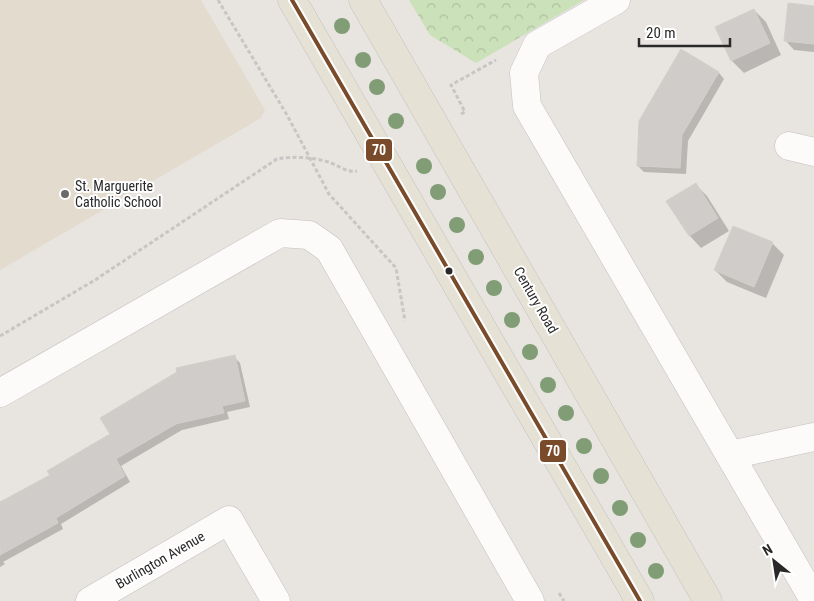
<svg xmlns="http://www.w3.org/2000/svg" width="814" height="601" font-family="'Roboto Condensed',sans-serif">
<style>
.education{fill:#e2dbce}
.park{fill:url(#park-crowns)}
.shadow{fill:#0003}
.building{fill:#cfccc9;stroke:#d3d0cc}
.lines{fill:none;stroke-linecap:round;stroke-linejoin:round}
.minor-casing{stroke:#c2c0c1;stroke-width:29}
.major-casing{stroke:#c4c3c1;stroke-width:29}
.path{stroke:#c6c6c5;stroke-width:3;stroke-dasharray:4 2.5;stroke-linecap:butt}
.minor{stroke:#fcfbfa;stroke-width:28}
.major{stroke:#e5e1d4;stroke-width:28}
.bus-1-casing{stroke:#fff;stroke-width:8}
.bus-1{stroke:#7a4b2a;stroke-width:4}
.tree{fill:#819d75}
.poi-dot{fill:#6c6a69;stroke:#fff;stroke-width:2}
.bus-dot{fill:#292929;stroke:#fff;stroke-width:2}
.labels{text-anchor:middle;stroke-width:4;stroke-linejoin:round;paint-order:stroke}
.poi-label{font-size:14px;fill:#292929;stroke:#fff;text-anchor:start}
.street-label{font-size:14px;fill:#292929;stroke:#fff}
.line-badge{stroke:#fff;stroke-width:2}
.badge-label{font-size:14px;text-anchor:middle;font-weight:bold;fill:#fff}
</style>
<defs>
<pattern id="park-crowns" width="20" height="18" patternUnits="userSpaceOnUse" patternTransform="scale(1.25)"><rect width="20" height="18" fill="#cbe1ba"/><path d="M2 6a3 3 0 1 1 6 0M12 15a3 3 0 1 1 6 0" fill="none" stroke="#aec1a0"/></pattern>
</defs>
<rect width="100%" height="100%" fill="#e8e4e0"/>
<!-- education -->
<path class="education" d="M 0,0 L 201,0 L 265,110 L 261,118 L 0,270 Z"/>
<!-- park -->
<path class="park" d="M 409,0 L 584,0 L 476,63 L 430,35 Z"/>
<!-- shadow -->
<g class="shadow">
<path d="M 814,7 L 814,52 L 794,50 L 785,40 Z"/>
<path d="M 754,10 L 766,22 L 781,55 L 744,73 L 732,61 L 716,27 Z"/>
<path d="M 719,73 L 724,79 L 688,141 L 686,174 L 644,172 L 638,166 Z"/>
<path d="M 695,184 L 707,196 L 729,231 L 701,248 L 690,236 Z"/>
<path d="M 772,243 L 784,255 L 766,298 L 727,282 L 715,270 Z"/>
<path d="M 234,357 L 240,363 L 250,407 L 227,412 L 229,419 L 182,430 L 121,466 L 130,482 L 61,524 L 63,529 L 3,562 L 5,564 L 0,567 L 0,505 L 51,476 Z"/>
</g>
<!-- building -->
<g class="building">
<path d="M 788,3 L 814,6 L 814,44 L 784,41 Z"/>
<path d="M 754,9 L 770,43 L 731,61 L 715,27 Z"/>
<path d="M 681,49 L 719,72 L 682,135 L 680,168 L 637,166 L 639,121 Z"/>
<path d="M 696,183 L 718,218 L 689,236 L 666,201 Z"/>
<path d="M 733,226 L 773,242 L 754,287 L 714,270 Z"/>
<path d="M 235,355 L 245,401 L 222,406 L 224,413 L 176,424 L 116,459 L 125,476 L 56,518 L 58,523 L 0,555 L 0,502 L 50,475 L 47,471 L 110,434 L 100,418 L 177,372 L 176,368 Z"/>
</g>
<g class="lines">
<!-- minor casing -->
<g class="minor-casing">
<g id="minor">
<path d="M 616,0 L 537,45 L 524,73 L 527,106 L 814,600"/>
<path d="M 789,146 L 814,152"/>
<path d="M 0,393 L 280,233 L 309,235 L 329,249 L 530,601"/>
<path d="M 730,455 L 814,437"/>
<path d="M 90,601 L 229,520 L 276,601"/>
</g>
</g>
<!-- major casing -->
<g class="major-casing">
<g id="major">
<path d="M 292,0 L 640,601"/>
<path d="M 363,0 L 708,601"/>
</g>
</g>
<!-- path -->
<g class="path">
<path d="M 218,0 L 287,115 L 329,194 L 396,268 L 405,321"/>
<path d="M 461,114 L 465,112 L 451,85 L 496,60"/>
<path d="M 0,336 L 95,280 L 277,159 C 293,156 315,157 331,163 C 340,166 347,173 357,171"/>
<path d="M 559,593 L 564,601"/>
</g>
<!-- minor -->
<use href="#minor" class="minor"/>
<!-- major -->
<use href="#major" class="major"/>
<!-- bus-1 casing -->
<g class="bus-1-casing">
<path id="bus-1" d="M 292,0 L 640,601"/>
</g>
<!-- bus-1 -->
<use href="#bus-1" class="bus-1"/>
</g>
<!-- trees -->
<g class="tree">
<circle cx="342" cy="26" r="8"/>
<circle cx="363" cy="60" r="8"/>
<circle cx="377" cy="87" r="8"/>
<circle cx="396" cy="121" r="8"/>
<circle cx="424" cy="166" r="8"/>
<circle cx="438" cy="192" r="8"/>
<circle cx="457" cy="225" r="8"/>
<circle cx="476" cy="257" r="8"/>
<circle cx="494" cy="288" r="8"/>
<circle cx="512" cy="320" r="8"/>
<circle cx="530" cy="352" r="8"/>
<circle cx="548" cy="385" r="8"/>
<circle cx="566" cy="413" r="8"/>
<circle cx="584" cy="446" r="8"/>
<circle cx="601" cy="476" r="8"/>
<circle cx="620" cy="508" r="8"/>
<circle cx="638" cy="540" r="8"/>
<circle cx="656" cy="571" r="8"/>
</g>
<!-- markers -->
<circle class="poi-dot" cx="65" cy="194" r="5"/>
<circle class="bus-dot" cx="449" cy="271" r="4.5"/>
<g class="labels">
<!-- poi labels -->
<g class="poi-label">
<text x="75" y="191">St. Marguerite<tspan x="75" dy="16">Catholic School</tspan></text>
</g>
<!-- street labels -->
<g class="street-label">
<text transform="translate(536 300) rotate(60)" y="5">Century Road</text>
<text transform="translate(160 560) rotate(-30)" y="5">Burlington Avenue</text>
</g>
</g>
<g class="line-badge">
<rect x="365" y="138" width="28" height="24" rx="5" fill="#7a4b2a"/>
<rect x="539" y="439" width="28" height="24" rx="5" fill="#7a4b2a"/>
</g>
<g class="badge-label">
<text x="379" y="155">70</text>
<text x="553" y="456">70</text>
</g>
<!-- north arrow -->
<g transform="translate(774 561) rotate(330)" stroke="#ffffff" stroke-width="4" paint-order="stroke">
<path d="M0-4L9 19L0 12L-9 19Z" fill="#292929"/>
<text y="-8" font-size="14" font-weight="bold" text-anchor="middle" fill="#292929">N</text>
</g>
<!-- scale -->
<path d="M639 38v8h91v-8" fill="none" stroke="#292929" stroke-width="2.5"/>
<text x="646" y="38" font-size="15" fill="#292929" stroke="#ffffff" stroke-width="4" paint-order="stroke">20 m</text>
</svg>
